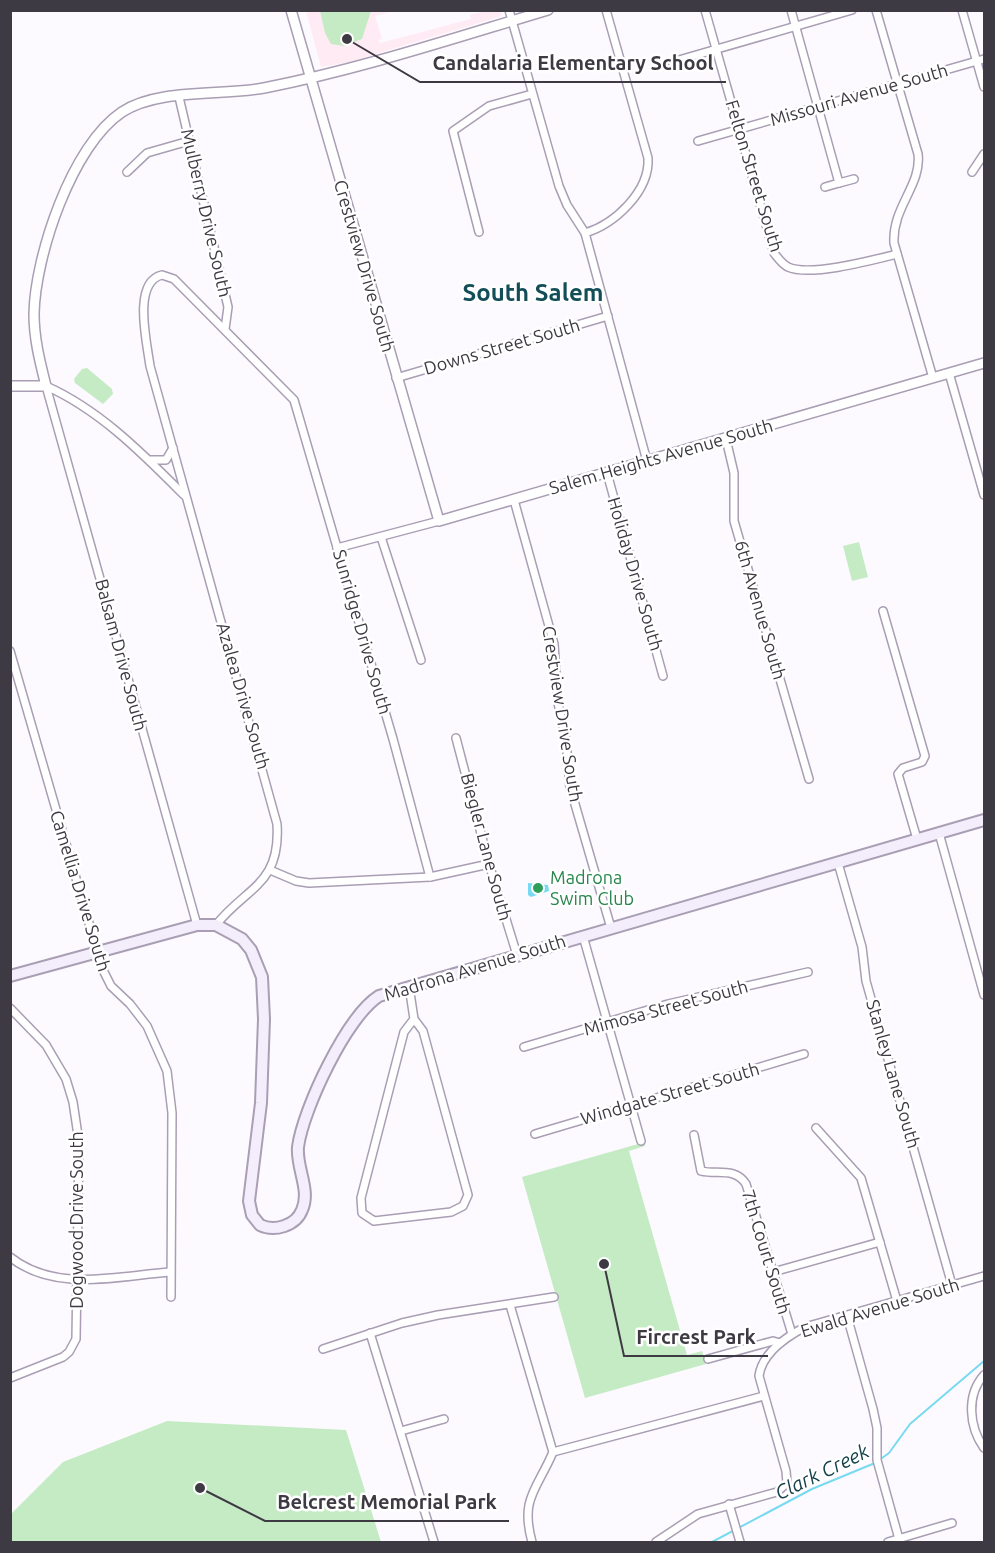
<svg xmlns="http://www.w3.org/2000/svg" width="995" height="1553" font-family="Ubuntu,sans-serif">
<style>
.education{fill:#ffebf4}
.green{fill:#c5ebc5}
.water{fill:#78daf0}
.lines{fill:none;stroke-linecap:round;stroke-linejoin:round}
.stream{stroke:#78daf0;stroke-width:2}
.minor-casing{stroke:#a99eb4;stroke-width:10}
.tertiary-casing{stroke:#a99eb4;stroke-width:12}
.secondary-casing{stroke:#a99eb4;stroke-width:14}
.minor{stroke:#fff;stroke-width:7}
.tertiary{stroke:#fff;stroke-width:9}
.secondary{stroke:#f4eefc;stroke-width:10}
.leisure-dot{fill:#2e9e5b;stroke:#fff;stroke-width:2}
.labels{text-anchor:middle;stroke-width:5;stroke-linejoin:round;paint-order:stroke}
.street-label{font-size:18px;fill:#3e3a43;stroke:#fff}
.leisure-label{font-size:18px;fill:#27864d;stroke:#fff;text-anchor:start}
.water-label{font-size:20px;font-style:italic;fill:#14414b;stroke:#fff}
.district-label{font-size:24px;font-weight:bold;fill:#134e58;stroke:#fff}
.leader{fill:none;stroke:#3e3a43;stroke-width:2}
.callout-dot{fill:#3e3a43;stroke:#fff;stroke-width:2}
.callout-label{font-size:20px;text-anchor:middle;font-weight:bold;fill:#3e3a43;stroke:#fff;stroke-width:5;stroke-linejoin:round;paint-order:stroke}
</style>
<rect width="100%" height="100%" fill="#fdfaff"/>
<!-- education -->
<path class="education" d="M 306,11 L 394,11 L 375,16 L 382,39 L 378,40 L 380,43 L 471,19 L 470,15 L 485,11 L 500,11 L 502,16 L 349,62 L 321,67 Z"/>
<!-- green -->
<g class="green">
<path d="M 320,11 L 371,11 L 362,39 L 344,46 L 331,44 L 325,33 Z"/>
<path d="M 87,368 L 112,389 L 113,394 L 103,404 L 75,383 L 74,379 L 82,369 Z"/>
<path d="M 859,542 L 868,577 L 852,581 L 843,546 Z"/>
<path d="M 645,1142 L 645,1146 L 629,1151 L 687,1355 L 702,1351 L 706,1364 L 585,1398 L 522,1177 Z"/>
<path d="M 167,1421 L 346,1430 L 381,1542 L 11,1542 L 11,1514 L 63,1462 Z"/>
</g>
<!-- water -->
<path class="water" d="M 528,883 L 548,885 L 549,891 L 531,897 L 528,895 Z"/>
<g class="lines">
<!-- stream -->
<path class="stream" d="M 712,1542 L 812,1489 L 875,1463 L 889,1453 L 910,1424 L 984,1361"/>
<!-- minor casing -->
<g class="minor-casing">
<g id="minor">
<path d="M 509,10 L 559,186 L 567,205 L 585,233 L 647,461"/>
<path d="M 705,10 L 774,253 C 778,258 782,264 788,267 C 810,277 873,260 897,254"/>
<path d="M 791,10 L 839,183 L 854,179"/>
<path d="M 876,10 L 918,154 C 922,185 892,207 894,243 L 933,378"/>
<path d="M 962,10 L 984,87"/>
<path d="M 672,62 L 852,10"/>
<path d="M 179,97 L 228,307 L 225,329"/>
<path d="M 698,141 L 984,59"/>
<path d="M 127,172 L 147,153 L 189,141"/>
<path d="M 972,172 L 984,154"/>
<path d="M 825,187 L 839,183"/>
<path d="M 479,232 L 453,131 L 489,106 L 532,94"/>
<path d="M 585,233 C 615,224 650,191 648,158 L 606,10"/>
<path d="M 949,373 L 984,495"/>
<path d="M 396,378 L 608,316"/>
<path d="M 46,386 L 197,925"/>
<path d="M 46,386 C 100,410 143,454 184,495"/>
<path d="M 726,439 L 734,473 L 734,521 L 809,779"/>
<path d="M 151,460 L 166,460 L 173,448"/>
<path d="M 607,473 L 663,676"/>
<path d="M 514,500 L 554,644 L 558,703 L 566,740 L 570,787 L 611,928"/>
<path d="M 381,537 L 421,660"/>
<path d="M 337,548 L 439,521"/>
<path d="M 883,611 L 925,756 L 922,762 L 903,768 L 898,774 L 917,839"/>
<path d="M 10,651 L 102,968 L 111,986 L 130,1004 L 147,1026 L 167,1071 L 172,1113 L 171,1297"/>
<path d="M 456,738 L 489,864 L 517,955"/>
<path d="M 939,833 L 984,995"/>
<path d="M 838,863 L 862,947 L 866,981 L 952,1285"/>
<path d="M 270,870 L 296,881 L 309,883 L 430,877 L 489,864"/>
<path d="M 216,925 C 246,887 281,885 277,824 L 150,366 C 147,343 132,282 162,275 L 174,279 L 294,400 L 393,739 L 430,877"/>
<path d="M 583,936 L 641,1141"/>
<path d="M 409,986 L 414,1019 L 423,1031 L 468,1195 L 463,1206 L 451,1212 L 374,1221 L 362,1213 L 361,1198 L 404,1032 L 414,1019"/>
<path d="M 10,1008 L 46,1045 L 66,1079 L 73,1102 L 79,1142 L 76,1339 L 69,1352 L 63,1357 L 10,1378"/>
<path d="M 524,1047 L 668,1004 L 808,972"/>
<path d="M 816,1128 L 861,1178 L 897,1301"/>
<path d="M 535,1134 L 804,1054"/>
<path d="M 694,1135 L 701,1171 C 717,1175 735,1167 746,1184 L 792,1334"/>
<path d="M 10,1257 C 55,1293 117,1276 170,1272"/>
<path d="M 773,1272 L 880,1242"/>
<path d="M 510,1305 L 553,1452 C 537,1490 520,1498 532,1542"/>
<path d="M 847,1316 L 873,1409 L 877,1428 L 877,1460 L 899,1539"/>
<path d="M 370,1333 L 434,1542"/>
<path d="M 323,1349 L 402,1323 L 438,1315 L 554,1297"/>
<path d="M 708,1359 L 773,1341 L 780,1343"/>
<path d="M 984,1375 C 966,1395 969,1427 984,1448"/>
<path d="M 401,1431 L 444,1419"/>
<path d="M 553,1452 L 764,1396"/>
<path d="M 729,1504 L 740,1542"/>
<path d="M 656,1542 L 698,1514 L 777,1492 L 787,1483 L 786,1471 L 759,1376 C 762,1353 786,1337 805,1327 L 984,1276"/>
<path d="M 888,1542 L 952,1523"/>
</g>
</g>
<!-- tertiary casing -->
<g class="tertiary-casing">
<g id="tertiary">
<path d="M 291,10 L 439,521 L 984,363"/>
<path d="M 10,386 L 46,386 C 40,362 34,339 34,314 C 35,256 72,145 122,112 C 158,88 222,96 264,88 C 361,69 454,38 548,10"/>
</g>
</g>
<!-- secondary casing -->
<g class="secondary-casing">
<path id="secondary" d="M 10,976 L 197,925 L 216,925 L 242,939 L 251,950 L 262,977 L 264,1019 L 261,1103 L 249,1201 L 252,1215 L 260,1225 C 274,1232 296,1226 302,1210 C 311,1190 296,1168 298,1147 C 303,1109 347,1016 379,996 L 984,820"/>
</g>
<!-- minor -->
<use href="#minor" class="minor"/>
<!-- tertiary -->
<use href="#tertiary" class="tertiary"/>
<!-- secondary -->
<use href="#secondary" class="secondary"/>
</g>
<!-- markers -->
<circle class="leisure-dot" cx="538" cy="888" r="6"/>
<g class="labels">
<!-- street labels -->
<g class="street-label">
<text transform="translate(859 95) rotate(-16)" y="6">Missouri Avenue South</text>
<text transform="translate(754 176) rotate(73)" y="6">Felton Street South</text>
<text transform="translate(206 213) rotate(77)" y="6">Mulberry Drive South</text>
<text transform="translate(364 266) rotate(74)" y="6">Crestview Drive South</text>
<text transform="translate(502 347) rotate(-16)" y="6">Downs Street South</text>
<text transform="translate(661 457) rotate(-16)" y="6">Salem Heights Avenue South</text>
<text transform="translate(635 574) rotate(74)" y="6">Holiday Drive South</text>
<text transform="translate(760 610) rotate(74)" y="6">6th Avenue South</text>
<text transform="translate(362 632) rotate(74)" y="6">Sunridge Drive South</text>
<text transform="translate(121 655) rotate(75)" y="6">Balsam Drive South</text>
<text transform="translate(243 696) rotate(74)" y="6">Azalea Drive South</text>
<text transform="translate(562 714) rotate(81)" y="6">Crestview Drive South</text>
<text transform="translate(486 847) rotate(75)" y="6">Biegler Lane South</text>
<text transform="translate(80 891) rotate(73)" y="6">Camellia Drive South</text>
<text transform="translate(475 968) rotate(-17)" y="6">Madrona Avenue South</text>
<text transform="translate(666 1008) rotate(-15)" y="6">Mimosa Street South</text>
<text transform="translate(893 1074) rotate(74)" y="6">Stanley Lane South</text>
<text transform="translate(670 1094) rotate(-16)" y="6">Windgate Street South</text>
<text transform="translate(77 1220) rotate(-90)" y="6">Dogwood Drive South</text>
<text transform="translate(766 1252) rotate(73)" y="6">7th Court South</text>
<text transform="translate(880 1308) rotate(-17)" y="6">Ewald Avenue South</text>
</g>
<!-- leisure labels -->
<g class="leisure-label">
<text x="550" y="884">Madrona<tspan x="550" dy="21">Swim Club</tspan></text>
</g>
<!-- water labels -->
<g class="water-label">
<text transform="translate(822 1472) rotate(-26)" y="7">Clark Creek</text>
</g>
<!-- district labels -->
<g class="district-label">
<text x="533" y="301">South Salem</text>
</g>
</g>
<!-- callouts -->
<path class="leader" d="M347 39L420 82H726M604 1264L624 1356H768M200 1488L265 1521H509"/>
<g class="callout-dot">
<circle cx="347" cy="39" r="6"/>
<circle cx="604" cy="1264" r="6"/>
<circle cx="200" cy="1488" r="6"/>
</g>
<g class="callout-label">
<text x="573" y="70">Candalaria Elementary School</text>
<text x="696" y="1344">Fircrest Park</text>
<text x="387" y="1509">Belcrest Memorial Park</text>
</g>
<!-- border -->
<rect width="995" height="1553" fill="none" stroke="#3e3a43" stroke-width="24"/>
</svg>
